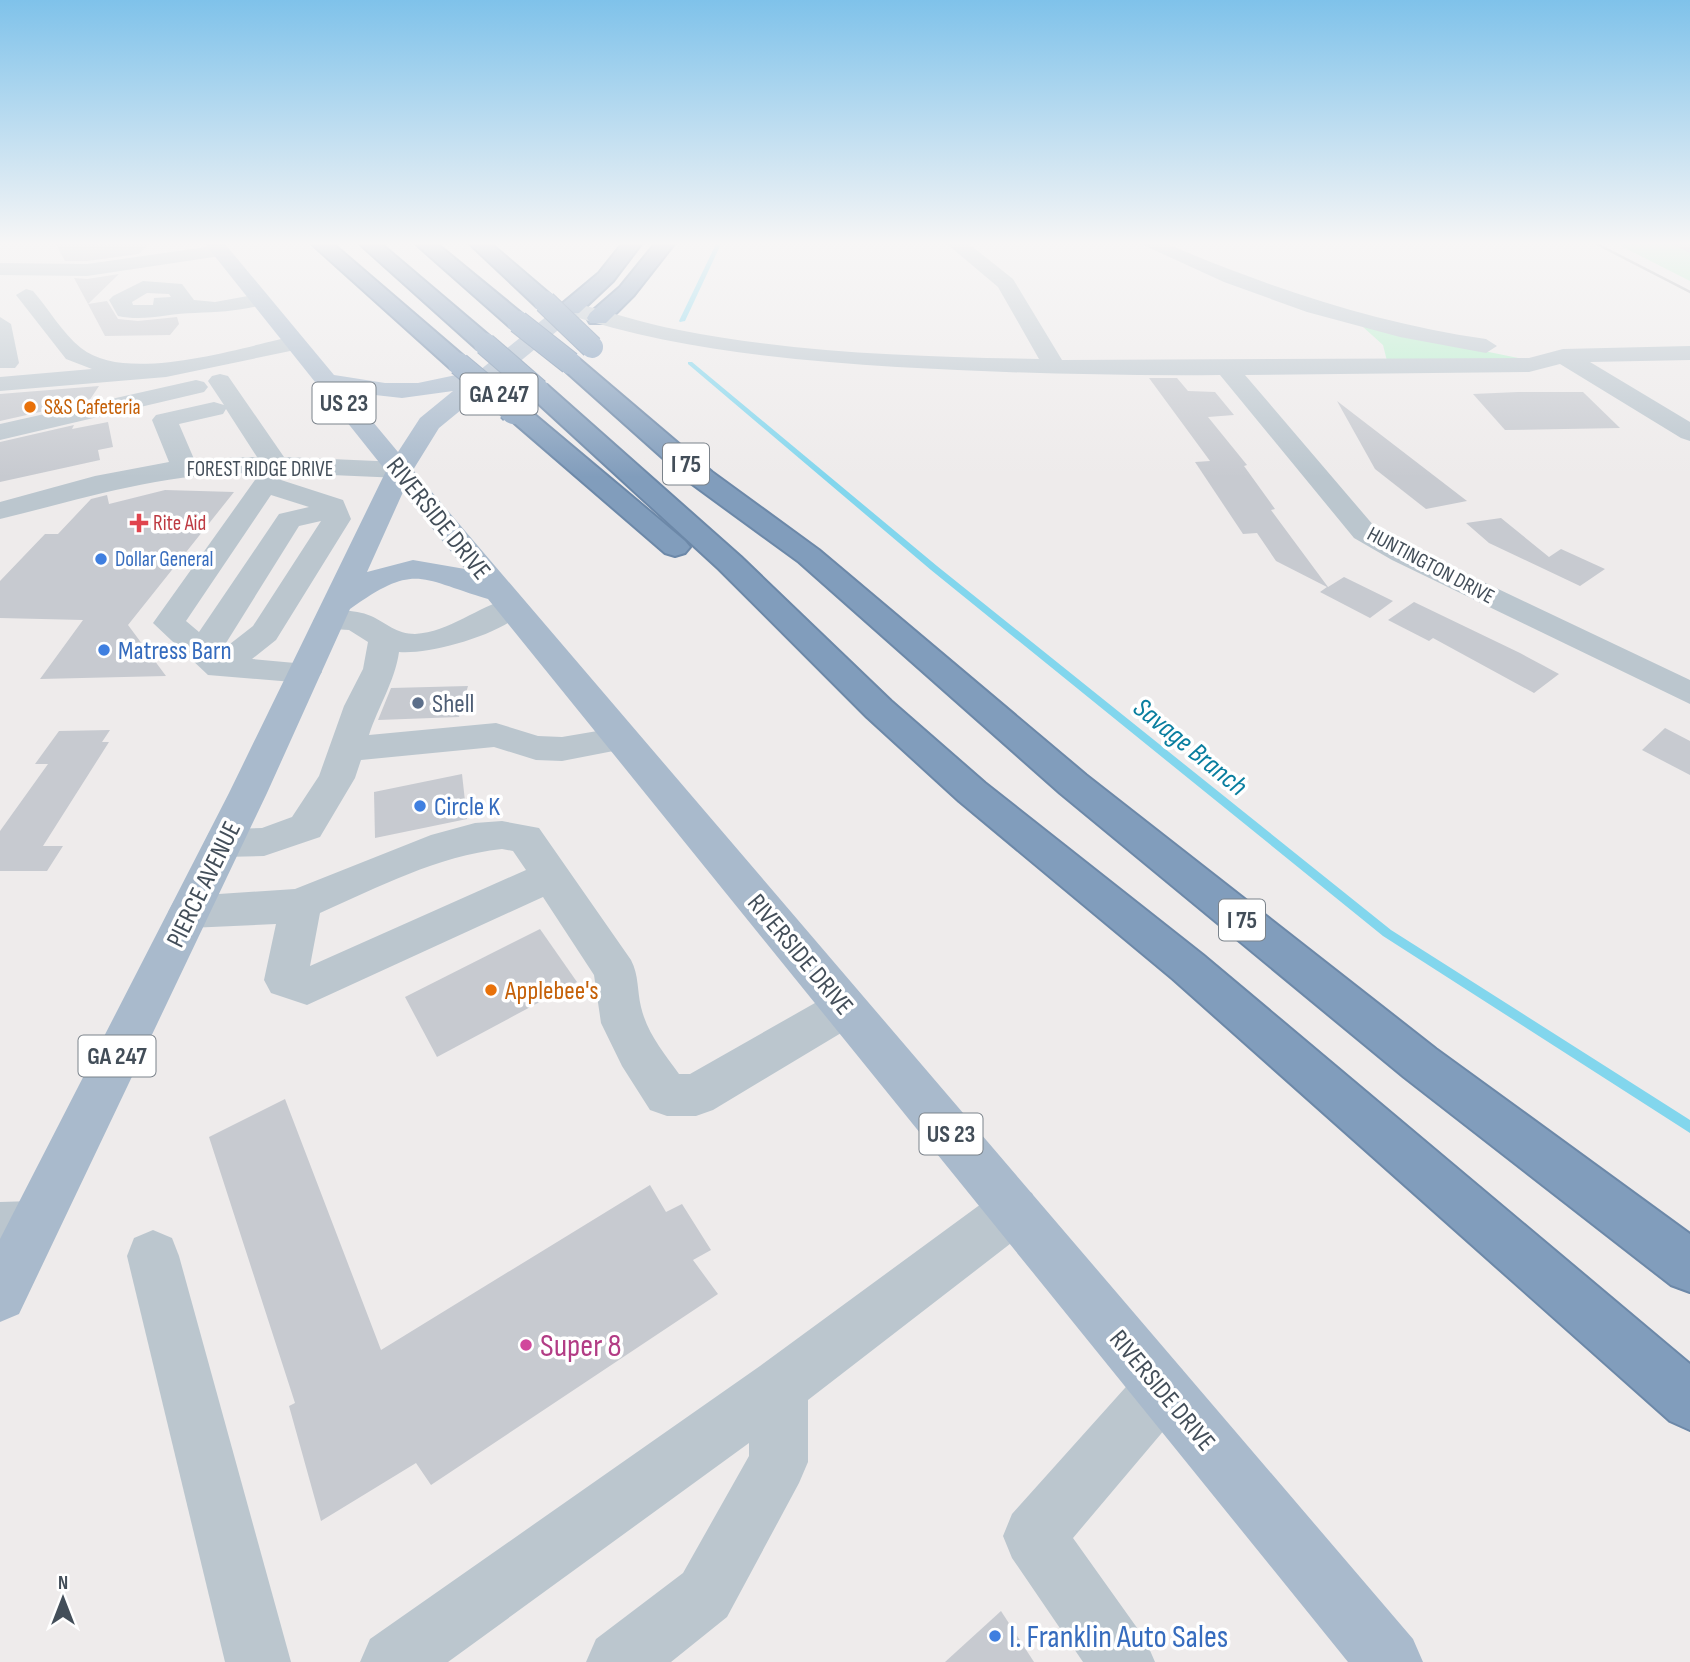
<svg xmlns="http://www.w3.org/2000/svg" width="1690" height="1662" font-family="'Sofia Sans Condensed',sans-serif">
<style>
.green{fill:#b6efcc}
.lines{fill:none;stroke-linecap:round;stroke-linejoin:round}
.stream{fill:#82d6ed;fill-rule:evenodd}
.building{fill:#c7cad0}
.minor-tunnel{stroke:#ccccce;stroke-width:22;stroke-dasharray:22 10;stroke-linecap:butt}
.highway-casing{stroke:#6c88a8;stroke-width:4}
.minor{fill:#bbc6ce;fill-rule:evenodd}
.major{fill:#a9bacc;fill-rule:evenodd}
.highway{fill:#819dbc;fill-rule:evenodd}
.rail{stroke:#adb0b6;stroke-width:2.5}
.highway-bridge-far1-casing{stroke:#6c88a8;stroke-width:24;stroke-linecap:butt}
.highway-bridge-casing{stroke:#6c88a8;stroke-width:31;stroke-linecap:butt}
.highway-bridge-far1{stroke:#819dbc;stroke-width:22}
.highway-bridge{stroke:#819dbc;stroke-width:28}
.food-dot{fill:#e8710a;stroke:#fff;stroke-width:2.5}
.health-dot{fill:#e0444e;stroke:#fff;stroke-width:2.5}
.shop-dot{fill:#3f7fe0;stroke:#fff;stroke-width:2.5}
.service-dot{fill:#5c6f8a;stroke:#fff;stroke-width:2.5}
.hotel-dot{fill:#d1479c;stroke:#fff;stroke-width:2.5}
.labels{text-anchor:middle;stroke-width:7;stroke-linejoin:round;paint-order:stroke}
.far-food-label{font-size:21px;fill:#c56008;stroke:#fff;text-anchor:start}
.far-street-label{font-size:21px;fill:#434e59;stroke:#fff}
.far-health-label{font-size:21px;fill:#be3a42;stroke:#fff;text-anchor:start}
.far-shop-label{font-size:21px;fill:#366cbe;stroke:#fff;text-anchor:start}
.shield{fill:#fff;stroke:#7b838b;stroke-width:2}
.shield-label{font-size:24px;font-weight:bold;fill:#434e59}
.street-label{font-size:26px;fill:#434e59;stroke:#fff}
.shop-label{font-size:26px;fill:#366cbe;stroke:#fff;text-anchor:start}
.service-label{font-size:26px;fill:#4e5e75;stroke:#fff;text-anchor:start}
.food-label{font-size:26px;fill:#c56008;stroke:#fff;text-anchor:start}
.water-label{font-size:28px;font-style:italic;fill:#097e9f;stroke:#fff}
.near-hotel-label{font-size:32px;fill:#b23c85;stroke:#fff;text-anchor:start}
.near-shop-label{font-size:32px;fill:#366cbe;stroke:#fff;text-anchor:start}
</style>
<rect width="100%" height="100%" fill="#eeebeb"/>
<!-- green -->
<g class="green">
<path d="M 1617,244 L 1690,244 L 1690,281 Z"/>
<path d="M 1362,326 L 1523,359 L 1387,361 L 1383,345 Z"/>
</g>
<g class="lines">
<!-- stream -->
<g class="stream">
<path d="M 716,244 L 721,244 L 685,321 L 680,322 L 679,321 Z"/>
<path d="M 688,362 L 692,362 L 937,566 L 1391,930 L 1690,1120 L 1690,1133 L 1383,936 L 931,570 L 688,364 Z"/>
</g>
</g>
<!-- building -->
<g class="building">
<path d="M 56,244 L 149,244 L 139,254 L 87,261 L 65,261 Z"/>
<path d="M 119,274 L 88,304 L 74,278 L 87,279 Z"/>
<path d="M 107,301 L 118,319 L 138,321 L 177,317 L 179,324 L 170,335 L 105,336 L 88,304 Z"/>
<path d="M 1149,378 L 1177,378 L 1188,391 L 1215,392 L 1234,415 L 1208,417 L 1247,465 L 1244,466 L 1275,509 L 1271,510 L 1328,587 L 1344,577 L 1393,601 L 1370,618 L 1320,592 L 1327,587 L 1276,561 L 1257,533 L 1243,534 L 1195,462 L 1210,461 Z"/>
<path d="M 99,386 L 89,401 L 0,421 L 0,394 Z"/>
<path d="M 1518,392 L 1583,392 L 1620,428 L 1505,430 L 1473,394 Z"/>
<path d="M 1337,401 L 1467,501 L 1426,509 L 1375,469 Z"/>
<path d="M 108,422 L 113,447 L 98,450 L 100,460 L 0,482 L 0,442 L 74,425 L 72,429 Z"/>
<path d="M 165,490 L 234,492 L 128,625 L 166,676 L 40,679 L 83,620 L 0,618 L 0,581 L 45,534 L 58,534 L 91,499 L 107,495 L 109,504 Z"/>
<path d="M 1501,518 L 1549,557 L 1561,549 L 1605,569 L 1580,586 L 1489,543 L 1466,523 Z"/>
<path d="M 1414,602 L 1520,653 L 1559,674 L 1534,693 L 1433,638 L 1429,641 L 1388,620 Z"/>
<path d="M 468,686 L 459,717 L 378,720 L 391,688 Z"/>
<path d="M 1665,728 L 1690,741 L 1690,775 L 1642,750 Z"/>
<path d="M 110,730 L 102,742 L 109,742 L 43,846 L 63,846 L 47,871 L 0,871 L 0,831 L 48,764 L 35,764 L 59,731 Z"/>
<path d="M 462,774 L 467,819 L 375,838 L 374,792 Z"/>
<path d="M 540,929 L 577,982 L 437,1057 L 405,997 Z"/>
<path d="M 285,1099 L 381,1350 L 650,1185 L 666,1212 L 682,1204 L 711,1250 L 693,1260 L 718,1294 L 431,1485 L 416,1463 L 321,1521 L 289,1406 L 295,1403 L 209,1137 Z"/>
<path d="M 1001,1611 L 1034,1662 L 945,1662 Z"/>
</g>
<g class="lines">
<!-- minor-tunnel -->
<path class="minor-tunnel" d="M 95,244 L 100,251"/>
<!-- highway casing -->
<g class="highway-casing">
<g id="highway">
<path d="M 312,244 L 333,244 L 467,359 L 471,364 L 467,369 L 451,369 Z"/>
<path d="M 360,244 L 381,244 L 493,339 L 496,344 L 493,349 L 477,349 Z"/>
<path d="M 416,244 L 437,244 L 526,317 L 529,322 L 526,327 L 510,327 Z"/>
<path d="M 470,244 L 491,244 L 553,297 L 556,302 L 553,307 L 537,307 Z"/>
<path d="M 622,244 L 641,244 L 613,281 L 579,313 L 563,313 L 560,308 L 563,303 L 599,273 Z"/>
<path d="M 655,244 L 674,244 L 634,295 L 606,323 L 590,323 L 587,318 L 590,313 L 620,287 Z"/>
<path d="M 570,356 L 578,358 L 712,472 L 819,550 L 1086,775 L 1436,1049 L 1690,1234 L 1690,1292 L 1671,1285 L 1404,1077 L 1060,793 L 799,562 L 692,484 L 562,368 L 558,363 L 562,358 Z"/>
<path d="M 538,383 L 547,385 L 741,557 L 891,701 L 985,783 L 1203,955 L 1690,1364 L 1690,1430 L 1670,1421 L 1173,979 L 959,801 L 867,717 L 719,569 L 529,395 L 526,390 L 529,385 Z"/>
<path d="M 514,403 L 523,405 L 685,541 L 690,547 L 685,553 L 675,556 L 665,553 L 505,415 L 502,410 L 505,405 Z"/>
</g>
</g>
<!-- minor -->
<g class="minor">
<path d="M 947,244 L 969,244 L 1013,279 L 1062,360 L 1529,358 L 1563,349 L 1690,346 L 1690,360 L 1590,362 L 1690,422 L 1690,441 L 1681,438 L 1560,364 L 1529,372 L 1245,375 L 1374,526 L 1412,548 L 1690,680 L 1690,704 L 1392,560 L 1354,538 L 1220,375 C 1112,376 1005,373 897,367 C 784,360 672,349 563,313 L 560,308 L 571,302 C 607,311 642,323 679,330 C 796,353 920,357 1039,359 L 998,287 Z"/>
<path d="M 1141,244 L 1167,244 C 1271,288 1375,323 1486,339 L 1497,346 L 1486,353 L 1400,337 L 1307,312 L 1224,282 Z"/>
<path d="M 1671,244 L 1690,244 L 1690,253 Z"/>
<path d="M 220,245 L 230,251 L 227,255 L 87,276 L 0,275 L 0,263 L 87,264 Z"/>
<path d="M 143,281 L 182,284 L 194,300 L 215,302 L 259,294 L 270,300 L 266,304 C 242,311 220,312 195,313 C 169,313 145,322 118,316 L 109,300 L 113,296 ZM 147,293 L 169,294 L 171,297 L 154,298 L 153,305 L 133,305 L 132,302 Z"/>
<path d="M 26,289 L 33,291 C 48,308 63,334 81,348 C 127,385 241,347 295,336 L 306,343 L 295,350 L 166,377 L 0,391 L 0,377 L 92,369 L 66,359 L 16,295 Z"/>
<path d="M 0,317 L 11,324 L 19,363 L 15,368 L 0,368 Z"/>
<path d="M 220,374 L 228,376 L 284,457 L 400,462 L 409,464 L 413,470 L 409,476 L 400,478 L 286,473 L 281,480 L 343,500 L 351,519 L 276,640 L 252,659 L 317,665 L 322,672 L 317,679 L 305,683 L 208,675 L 153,623 L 260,473 C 163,472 91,497 0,519 L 0,502 L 95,476 L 169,462 L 152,420 L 156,415 L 214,402 L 224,405 L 208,381 L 212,376 ZM 226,409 L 257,457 L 194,459 L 179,424 L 223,414 ZM 271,495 L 309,507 L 279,514 L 199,632 L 186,621 ZM 321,521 L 253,626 L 221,651 L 299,526 Z"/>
<path d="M 196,380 L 204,382 L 208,387 L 204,392 L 0,440 L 0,424 Z"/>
<path d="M 511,598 L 522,600 L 527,607 C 509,633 430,655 399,652 C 395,681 378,707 369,735 L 496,723 L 538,736 L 562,737 L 621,727 L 634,731 L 639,739 L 634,747 L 562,761 L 536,760 L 494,747 L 361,760 L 355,778 L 320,837 L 264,856 L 223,857 L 209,853 L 204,843 L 209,833 L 223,829 L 262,828 L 292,817 L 319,776 L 344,706 L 363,669 L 368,642 L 349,630 L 318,628 L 313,621 L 318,614 C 335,610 354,609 371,616 C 386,623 397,634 415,634 C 450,632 478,606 511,598 Z"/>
<path d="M 502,821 L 539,828 L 631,960 C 639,975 637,991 641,1007 C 647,1033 664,1053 679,1074 L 690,1074 L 829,995 L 845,989 L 861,995 L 867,1008 L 861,1021 L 713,1110 L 696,1116 L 667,1116 L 650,1110 L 622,1066 L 601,1023 L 594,975 L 543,897 L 307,1005 L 271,993 L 264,980 L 276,924 L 189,928 L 174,923 L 168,912 L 174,901 L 189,896 L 295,889 L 431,835 L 475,823 ZM 502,849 L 513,851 L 526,870 L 310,966 L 320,913 C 379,887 437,856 502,849 Z"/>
<path d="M 1014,1185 L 1032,1193 L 1039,1210 L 1032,1227 L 808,1400 L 808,1462 L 799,1483 L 727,1617 L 671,1662 L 586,1662 L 596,1639 L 683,1573 L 749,1456 L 749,1443 L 448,1662 L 360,1662 L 370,1639 L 760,1366 L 996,1193 Z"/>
<path d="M 32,1201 L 50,1208 L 58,1226 L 50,1244 L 32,1251 L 0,1252 L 0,1202 Z"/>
<path d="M 153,1230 L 172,1238 L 179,1256 L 291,1662 L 225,1662 L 127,1256 L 134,1238 Z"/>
<path d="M 1162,1361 L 1182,1369 L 1190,1389 L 1182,1409 L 1073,1538 L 1145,1639 L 1155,1662 L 1083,1662 L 1012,1558 L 1003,1536 L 1012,1514 L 1142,1369 Z"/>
</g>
<!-- major -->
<path class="major" d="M 205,244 L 225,244 L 334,375 L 347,377 L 385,383 L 418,383 L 480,370 L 563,303 L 579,303 L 582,308 L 579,313 L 439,428 L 413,470 L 1413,1639 L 1423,1662 L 1348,1662 L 488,599 C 419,579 416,562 350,609 L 267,793 L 19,1314 L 0,1322 L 0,1239 L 229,793 L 386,471 ZM 453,391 L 420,418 L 398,452 L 348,392 L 402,398 ZM 403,492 L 465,569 L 413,560 L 367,572 Z"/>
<!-- highway -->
<use href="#highway" class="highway"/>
<!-- rail -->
<path class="rail" d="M 1597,244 L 1690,292"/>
<!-- highway-bridge-far1 casing -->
<g class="highway-bridge-far1-casing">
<g id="highway-bridge-far1">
<path d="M 545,302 L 592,347"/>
<path d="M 518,322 L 570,363"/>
<path d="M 485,344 L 538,390"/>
<path d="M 459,364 L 513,409"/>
</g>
</g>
<!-- highway-bridge casing -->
<g class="highway-bridge-casing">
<path id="highway-bridge" d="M 511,407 L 514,410"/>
</g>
<!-- highway-bridge-far1 -->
<use href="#highway-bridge-far1" class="highway-bridge-far1"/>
<!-- highway-bridge -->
<use href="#highway-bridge" class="highway-bridge"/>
</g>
<!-- sky -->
<linearGradient id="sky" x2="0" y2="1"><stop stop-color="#7fc2ea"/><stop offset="0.51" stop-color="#f7f6f6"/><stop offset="1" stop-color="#f7f6f6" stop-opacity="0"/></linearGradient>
<rect width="1690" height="477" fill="url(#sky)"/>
<!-- markers -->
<g class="food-dot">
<circle cx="30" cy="407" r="7"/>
<circle cx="491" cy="990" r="7"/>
</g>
<path class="health-dot" d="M135.5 512.5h7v7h7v7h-7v7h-7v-7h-7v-7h7z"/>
<g class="shop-dot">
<circle cx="101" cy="559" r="7"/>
<circle cx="104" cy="650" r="7"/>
<circle cx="420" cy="806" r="7"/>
<circle cx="995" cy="1636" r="7"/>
</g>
<circle class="service-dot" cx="418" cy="703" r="7"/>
<circle class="hotel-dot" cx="526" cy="1345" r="7"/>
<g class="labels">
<!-- far-food labels -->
<g class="far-food-label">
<text x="44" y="414">S&amp;S Cafeteria</text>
</g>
<!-- far-street labels -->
<g class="far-street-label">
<text x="260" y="476">FOREST RIDGE DRIVE</text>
<text transform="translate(1431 565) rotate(28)" y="7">HUNTINGTON DRIVE</text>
</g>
<!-- far-health labels -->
<g class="far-health-label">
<text x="153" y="530">Rite Aid</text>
</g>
<!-- far-shop labels -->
<g class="far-shop-label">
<text x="115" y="566">Dollar General</text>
</g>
<!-- shield labels -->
<g class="shield">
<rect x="460.5" y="373.5" width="77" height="41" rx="5"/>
<rect x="312.5" y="382.5" width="63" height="41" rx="5"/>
<rect x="663" y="443.5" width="46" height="41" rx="5"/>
<rect x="1219" y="899.5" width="46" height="41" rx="5"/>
<rect x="78.5" y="1035.5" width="77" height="41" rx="5"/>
<rect x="919.5" y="1113.5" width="63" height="41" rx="5"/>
</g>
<g class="shield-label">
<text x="499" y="402">GA 247</text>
<text x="344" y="411">US 23</text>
<text x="686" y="472">I 75</text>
<text x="1242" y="928">I 75</text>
<text x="117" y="1064">GA 247</text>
<text x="951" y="1142">US 23</text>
</g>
<!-- street labels -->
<g class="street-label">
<text transform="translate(439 518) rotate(51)" y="9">RIVERSIDE DRIVE</text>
<text transform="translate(203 884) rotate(-64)" y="9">PIERCE AVENUE</text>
<text transform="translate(801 954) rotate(50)" y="9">RIVERSIDE DRIVE</text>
<text transform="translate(1163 1390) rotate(50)" y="9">RIVERSIDE DRIVE</text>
</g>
<!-- shop labels -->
<g class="shop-label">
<text x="118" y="659">Matress Barn</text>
<text x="434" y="815">Circle K</text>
</g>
<!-- service labels -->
<g class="service-label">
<text x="432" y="712">Shell</text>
</g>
<!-- food labels -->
<g class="food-label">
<text x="505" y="999">Applebee's</text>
</g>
<!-- water labels -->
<g class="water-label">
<text transform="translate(1191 746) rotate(39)" y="10">Savage Branch</text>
</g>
<!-- near-hotel labels -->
<g class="near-hotel-label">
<text x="540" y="1356">Super 8</text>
</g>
<!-- near-shop labels -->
<g class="near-shop-label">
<text x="1009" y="1647">I. Franklin Auto Sales</text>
</g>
</g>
<!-- north arrow -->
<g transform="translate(63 1599)" stroke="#ffffff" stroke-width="5" paint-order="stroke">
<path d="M0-5L12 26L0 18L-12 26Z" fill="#434e59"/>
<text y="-10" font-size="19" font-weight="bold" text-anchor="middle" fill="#434e59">N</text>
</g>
</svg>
